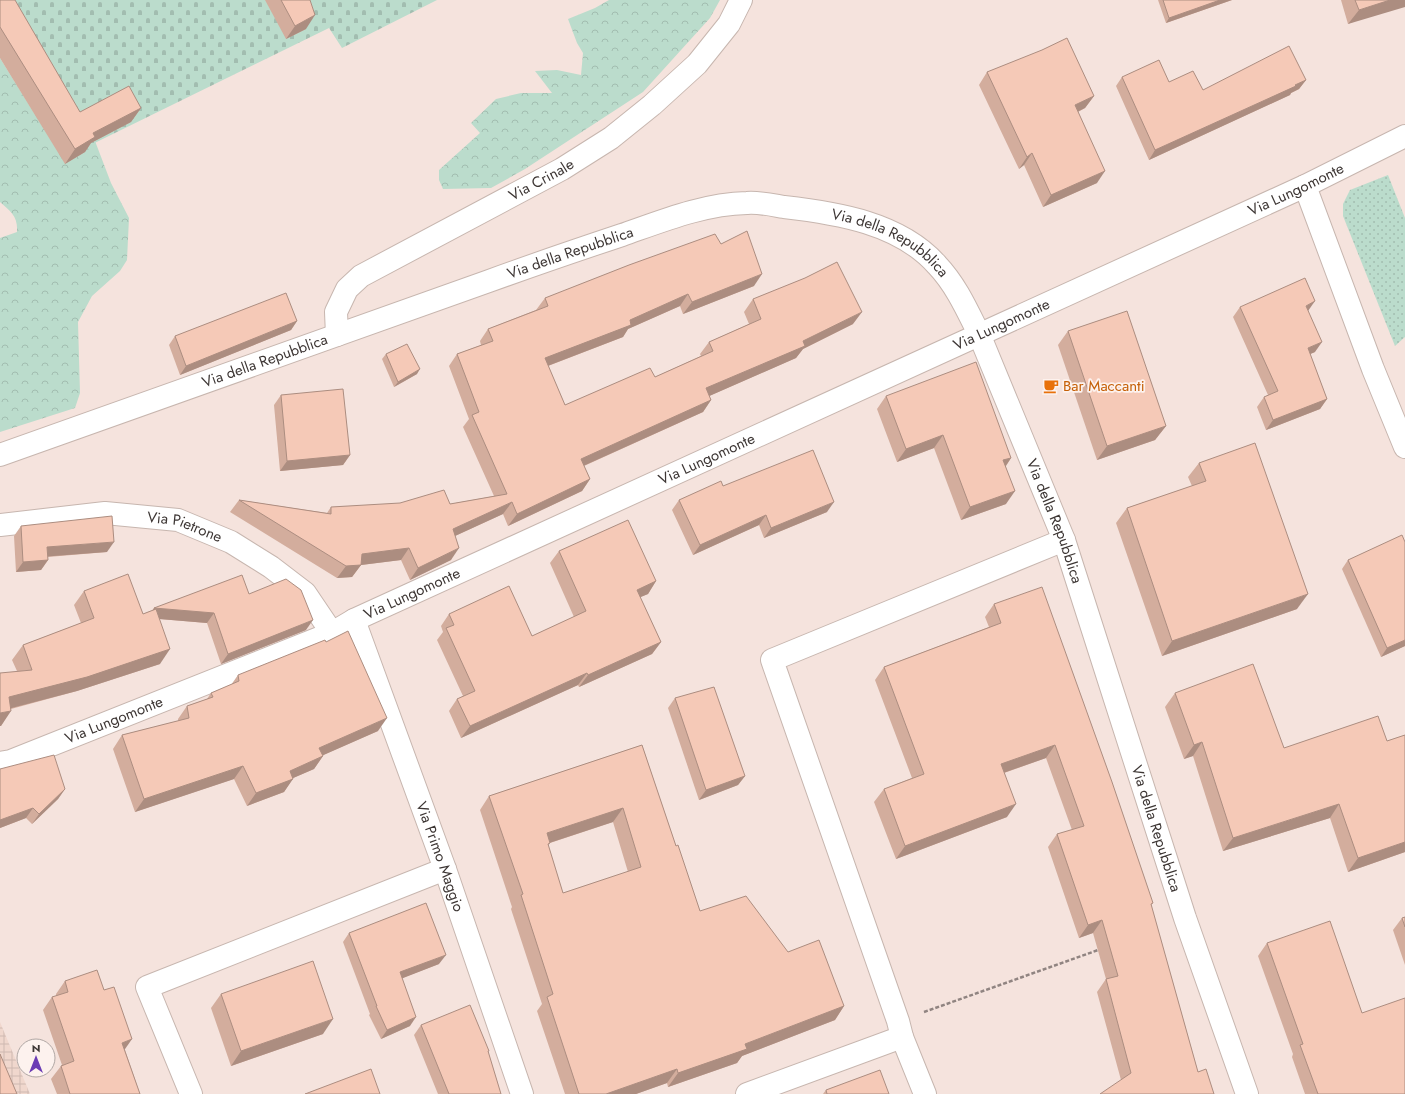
<svg xmlns="http://www.w3.org/2000/svg" width="1405" height="1094" font-family="Jost,sans-serif">
<style>
.industrial{fill:url(#industrial-grid)}
.grass{fill:url(#grass-dots)}
.forest{fill:url(#forest-crowns)}
.cemetery{fill:url(#cemetery-stones)}
.lines{fill:none;stroke-linecap:round;stroke-linejoin:round}
.minor-casing{stroke:#c7b6af;stroke-width:24}
.path{stroke:#908481;stroke-width:2.5;stroke-dasharray:4 2;stroke-linecap:butt}
.minor{stroke:#fff;stroke-width:22}
.wall{fill:#d3ad9d;fill-rule:evenodd}
.shaded-wall{fill:#ac8d80}
.building{fill:#f5c9b7;stroke:#ac8d80;fill-rule:evenodd}
.labels{text-anchor:middle;stroke-width:3.5;stroke-linejoin:round;paint-order:stroke}
.street-label{font-size:15px;fill:#3d3634;stroke:#fdf2ee}
.food-label{font-size:15px;fill:#c56008;stroke:#fdf2ee;text-anchor:start}
</style>
<defs>
<pattern id="industrial-grid" width="8" height="8" patternUnits="userSpaceOnUse"><rect width="8" height="8" fill="#f0d7cd"/><path d="M0 4h8M4 0v8" fill="none" stroke="#cfb9b1"/></pattern>
<pattern id="grass-dots" width="8" height="8" patternUnits="userSpaceOnUse"><rect width="8" height="8" fill="#bbdccc"/><path d="M2 2h.1M6 6h.1" fill="none" stroke="#a2bdb0" stroke-width="1.8" stroke-linecap="round"/></pattern>
<pattern id="forest-crowns" width="20" height="18" patternUnits="userSpaceOnUse"><rect width="20" height="18" fill="#bbdccc"/><path d="M2 6a3 3 0 1 1 6 0M12 15a3 3 0 1 1 6 0" fill="none" stroke="#a2bdb0"/></pattern>
<pattern id="cemetery-stones" width="16" height="16" patternUnits="userSpaceOnUse"><rect width="16" height="16" fill="#bbdccc"/><path d="M2 7V4a2 2 0 0 1 4 0v3zM10 15v-3a2 2 0 0 1 4 0v3z" fill="#a2bdb0"/></pattern>
</defs>
<rect width="100%" height="100%" fill="#f5e3dd"/>
<!-- industrial -->
<path class="industrial" d="M 0,1022 L 30,1094 L 0,1094 Z"/>
<!-- grass -->
<path class="grass" d="M 1388,175 L 1405,218 L 1405,337 L 1395,346 L 1343,216 L 1343,204 L 1350,190 Z"/>
<!-- forest -->
<g class="forest">
<path d="M 609,0 L 720,0 L 710,18 L 643,92 L 525,169 L 491,188 L 443,189 L 439,180 L 439,170 L 480,133 L 471,123 L 496,99 L 521,93 L 552,93 L 535,71 L 557,70 L 581,75 L 583,53 L 577,43 L 568,19 L 595,8 Z"/>
<path d="M 0,58 L 62,158 L 95,141 L 111,183 L 129,218 L 127,260 L 120,271 L 92,296 L 78,322 L 80,393 L 75,408 L 0,432 L 0,238 L 17,232 C 18,216 11,212 0,202 Z"/>
</g>
<!-- cemetery -->
<path class="cemetery" d="M 0,0 L 437,0 L 342,48 L 329,28 L 62,159 L 0,57 Z"/>
<g class="lines">
<!-- minor casing -->
<g class="minor-casing">
<g id="minor">
<path d="M 1305,186 L 1373,369 L 1405,447"/>
<path id="s1" d="M 337,335 L 336,312 L 347,289 L 361,276 L 562,169 L 611,138 L 652,105 L 697,64 L 729,24 L 741,0"/>
<path id="s2" d="M 0,455 C 163,397 326,339 489,281 C 533,265 577,250 622,235 C 662,221 703,204 747,203 C 759,202 772,205 784,207 C 837,213 900,223 937,265 C 956,285 967,310 979,334 L 1064,540 L 1185,918 L 1247,1094"/>
<path id="s3" d="M 0,525 L 105,513 L 178,520 L 231,542 L 271,567 L 305,593 L 332,633"/>
<path id="s4" d="M 354,620 L 445,869 L 522,1094"/>
<path id="s5" d="M 0,763 L 11,761 L 332,633 L 354,620 L 1305,186 L 1405,136"/>
<path d="M 191,1094 L 147,987 L 445,869"/>
<path d="M 747,1094 L 902,1037"/>
<path d="M 925,1094 L 902,1037 L 898,1021 L 772,660 L 1064,540"/>
</g>
</g>
<!-- path -->
<path class="path" d="M 924,1012 L 1101,949"/>
<!-- minor -->
<use href="#minor" class="minor"/>
</g>
<!-- wall -->
<g class="wall">
<path d="M 0,0 L 80,112 L 141,108 L 131,122 L 91,143 L 85,152 L 65,164 L 0,58 Z"/>
<path d="M 265,0 L 310,0 L 306,29 L 286,39 Z"/>
<path d="M 1158,0 L 1232,0 L 1166,23 Z"/>
<path d="M 1341,0 L 1405,0 L 1348,24 Z"/>
<path d="M 987,72 L 1094,96 L 1085,108 L 1078,112 L 1097,183 L 1043,207 L 1024,165 L 1019,169 L 979,85 Z"/>
<path d="M 1122,77 L 1169,82 L 1203,90 L 1306,80 L 1299,89 L 1291,93 L 1290,95 L 1149,160 L 1116,86 Z"/>
<path d="M 721,244 L 754,286 L 683,314 L 680,306 L 628,329 L 623,337 L 548,366 L 565,405 L 655,377 L 701,356 L 700,354 L 709,342 L 749,324 L 744,312 L 753,299 L 853,324 L 803,349 L 796,358 L 709,396 L 711,400 L 703,412 L 584,466 L 590,479 L 582,491 L 508,526 L 503,514 L 455,536 L 451,560 L 410,580 L 401,560 L 361,565 L 352,577 L 337,578 L 230,512 L 239,500 L 327,513 L 331,507 L 450,504 L 494,496 L 463,427 L 469,419 L 449,366 L 457,354 L 481,345 L 480,341 L 488,329 L 536,310 L 545,298 Z"/>
<path d="M 1240,307 L 1315,352 L 1310,354 L 1327,399 L 1320,409 L 1266,430 L 1257,407 L 1264,397 L 1268,395 L 1233,317 Z"/>
<path d="M 297,321 L 291,330 L 180,375 L 169,345 L 175,336 Z"/>
<path d="M 1068,331 L 1166,426 L 1155,440 L 1097,460 L 1058,345 Z"/>
<path d="M 386,354 L 417,374 L 394,387 L 382,359 Z"/>
<path d="M 281,395 L 350,455 L 343,465 L 280,471 L 274,405 Z"/>
<path d="M 886,396 L 1011,458 L 1006,466 L 1006,504 L 961,520 L 934,448 L 897,462 L 877,409 Z"/>
<path d="M 1199,463 L 1297,609 L 1162,656 L 1116,523 L 1127,508 L 1192,486 L 1188,477 Z"/>
<path d="M 723,486 L 827,512 L 764,538 L 759,525 L 693,555 L 672,510 L 679,500 Z"/>
<path d="M 21,526 L 107,552 L 48,557 L 48,560 L 41,570 L 16,572 L 14,536 Z"/>
<path d="M 1405,542 L 1405,646 L 1381,657 L 1342,569 L 1348,560 Z"/>
<path d="M 559,551 L 656,581 L 648,594 L 640,597 L 661,642 L 652,654 L 579,687 L 578,685 L 461,738 L 449,711 L 457,699 L 463,696 L 437,640 L 443,632 L 441,626 L 449,614 L 532,636 L 574,617 L 550,563 Z"/>
<path d="M 84,591 L 143,614 L 153,610 L 154,608 L 249,594 L 306,630 L 221,664 L 207,623 L 160,619 L 160,664 L 77,691 L 11,709 L 1,726 L 17,671 L 12,660 L 23,645 L 81,623 L 74,605 Z"/>
<path d="M 994,604 L 1153,903 L 1151,905 L 1198,1072 L 1214,1094 L 1121,1080 L 1097,992 L 1106,979 L 1093,933 L 1079,938 L 1048,847 L 1057,834 L 1072,830 L 1046,758 L 1004,773 L 1007,817 L 896,859 L 874,802 L 884,789 L 912,778 L 875,680 L 884,667 L 989,627 L 985,617 Z"/>
<path d="M 238,675 L 378,731 L 323,755 L 323,756 L 314,769 L 293,778 L 284,792 L 247,806 L 234,779 L 135,812 L 113,749 L 122,735 L 178,721 L 178,719 L 187,706 L 207,699 L 211,693 L 231,685 Z"/>
<path d="M 1175,693 L 1284,748 L 1387,741 L 1405,735 L 1405,852 L 1348,872 L 1330,818 L 1223,851 L 1193,756 L 1184,759 L 1165,707 Z"/>
<path d="M 675,698 L 745,776 L 738,785 L 699,800 L 668,708 Z"/>
<path d="M 642,745 L 676,846 L 700,911 L 788,952 L 844,1006 L 835,1020 L 742,1056 L 737,1063 L 668,1087 L 667,1083 L 636,1094 L 565,1094 L 537,1011 L 542,1004 L 511,909 L 512,907 L 480,810 L 489,796 ZM 613,822 L 628,872 L 563,893 L 548,846 L 550,843 Z"/>
<path d="M 0,769 L 65,789 L 58,799 L 32,824 L 26,818 L 0,828 Z"/>
<path d="M 1405,917 L 1405,965 L 1393,930 L 1402,918 Z"/>
<path d="M 349,933 L 439,964 L 402,978 L 410,1026 L 381,1039 L 369,1015 L 370,1014 L 343,942 Z"/>
<path d="M 1267,943 L 1362,1013 L 1405,1094 L 1305,1094 L 1292,1057 L 1293,1054 L 1258,956 Z"/>
<path d="M 65,981 L 125,1050 L 140,1094 L 57,1094 L 51,1079 L 61,1066 L 62,1065 L 43,1010 L 52,997 L 56,996 L 56,994 Z"/>
<path d="M 221,994 L 323,1034 L 231,1066 L 211,1008 Z"/>
<path d="M 421,1025 L 488,1052 L 501,1094 L 438,1094 L 414,1035 Z"/>
<path d="M 826,1090 L 889,1094 L 823,1094 Z"/>
</g>
<!-- shaded-wall -->
<g class="shaded-wall">
<path d="M 1220,0 L 1232,0 L 1166,23 L 1169,18 Z"/>
<path d="M 1390,0 L 1405,0 L 1405,7 L 1348,24 L 1359,10 Z"/>
<path d="M 315,15 L 306,29 L 286,39 L 295,26 Z"/>
<path d="M 1306,80 L 1299,89 L 1291,93 L 1290,95 L 1149,160 L 1155,150 Z"/>
<path d="M 1094,96 L 1085,108 L 1067,117 L 1075,105 Z"/>
<path d="M 141,108 L 131,122 L 91,143 L 85,152 L 65,164 L 75,149 L 93,133 Z"/>
<path d="M 1032,153 L 1024,165 L 1019,169 L 1027,157 Z"/>
<path d="M 1105,171 L 1097,183 L 1043,207 L 1051,195 Z"/>
<path d="M 762,274 L 754,286 L 683,314 L 692,302 Z"/>
<path d="M 688,294 L 680,306 L 628,329 L 623,337 L 537,370 L 545,358 Z"/>
<path d="M 1315,301 L 1308,311 L 1306,306 Z"/>
<path d="M 862,312 L 853,324 L 803,349 L 796,358 L 698,401 L 706,388 Z"/>
<path d="M 297,321 L 291,330 L 180,375 L 186,366 Z"/>
<path d="M 1322,342 L 1315,352 L 1301,358 L 1308,348 Z"/>
<path d="M 420,369 L 417,374 L 394,387 L 398,382 Z"/>
<path d="M 1327,399 L 1320,409 L 1266,430 L 1273,420 Z"/>
<path d="M 711,400 L 703,412 L 572,471 L 581,459 Z"/>
<path d="M 1166,426 L 1155,440 L 1097,460 L 1107,446 Z"/>
<path d="M 943,435 L 934,448 L 897,462 L 906,449 Z"/>
<path d="M 350,455 L 343,465 L 280,471 L 287,461 Z"/>
<path d="M 1011,458 L 1003,470 L 1003,460 Z"/>
<path d="M 590,479 L 582,491 L 508,526 L 517,514 Z"/>
<path d="M 1015,491 L 1006,504 L 961,520 L 970,507 Z"/>
<path d="M 512,502 L 503,514 L 444,541 L 453,529 Z"/>
<path d="M 834,502 L 827,512 L 764,538 L 771,528 Z"/>
<path d="M 766,515 L 759,525 L 693,555 L 700,545 Z"/>
<path d="M 114,542 L 107,552 L 40,557 L 47,547 Z"/>
<path d="M 409,548 L 401,560 L 361,565 L 352,577 L 337,578 L 346,566 L 362,554 Z"/>
<path d="M 459,548 L 451,560 L 410,580 L 418,568 Z"/>
<path d="M 48,560 L 41,570 L 16,572 L 23,562 Z"/>
<path d="M 656,581 L 648,594 L 629,602 L 637,590 Z"/>
<path d="M 1308,594 L 1297,609 L 1162,656 L 1172,641 Z"/>
<path d="M 154,608 L 214,613 L 207,623 L 147,618 Z"/>
<path d="M 313,620 L 306,630 L 221,664 L 228,654 Z"/>
<path d="M 1405,640 L 1405,646 L 1381,657 L 1387,648 Z"/>
<path d="M 661,642 L 652,654 L 579,687 L 588,675 Z"/>
<path d="M 170,649 L 160,664 L 77,691 L 0,711 L 9,697 Z"/>
<path d="M 587,673 L 578,685 L 461,738 L 470,726 Z"/>
<path d="M 11,711 L 1,726 L 0,726 L 0,713 Z"/>
<path d="M 387,718 L 378,731 L 310,761 L 319,748 Z"/>
<path d="M 1202,742 L 1193,756 L 1184,759 L 1194,745 Z"/>
<path d="M 1055,745 L 1046,758 L 992,777 L 1001,764 Z"/>
<path d="M 323,756 L 314,769 L 284,782 L 293,779 L 284,792 L 247,806 L 256,793 L 290,771 Z"/>
<path d="M 243,766 L 234,779 L 135,812 L 144,799 Z"/>
<path d="M 745,776 L 738,785 L 699,800 L 706,790 Z"/>
<path d="M 65,789 L 58,799 L 32,824 L 39,814 Z"/>
<path d="M 1016,804 L 1007,817 L 896,859 L 905,846 Z"/>
<path d="M 1339,804 L 1330,818 L 1223,851 L 1233,838 Z"/>
<path d="M 33,808 L 26,818 L 0,828 L 0,820 Z"/>
<path d="M 623,808 L 613,822 L 537,847 L 547,833 Z"/>
<path d="M 1405,842 L 1405,852 L 1348,872 L 1358,858 Z"/>
<path d="M 1102,920 L 1093,933 L 1079,938 L 1088,925 Z"/>
<path d="M 446,955 L 439,964 L 393,982 L 400,972 Z"/>
<path d="M 844,1006 L 835,1020 L 742,1056 L 737,1063 L 668,1087 L 678,1073 L 745,1044 Z"/>
<path d="M 416,1017 L 410,1026 L 381,1039 L 387,1030 Z"/>
<path d="M 333,1019 L 323,1034 L 231,1066 L 241,1051 Z"/>
<path d="M 132,1039 L 123,1052 L 122,1043 Z"/>
<path d="M 677,1069 L 667,1083 L 636,1094 L 606,1094 Z"/>
</g>
<!-- building -->
<g class="building">
<path d="M 0,0 L 15,0 L 80,112 L 129,86 L 141,108 L 93,133 L 95,137 L 75,149 L 0,27 Z"/>
<path d="M 281,0 L 310,0 L 315,15 L 295,26 Z"/>
<path d="M 1163,0 L 1220,0 L 1169,18 Z"/>
<path d="M 1355,0 L 1390,0 L 1359,10 Z"/>
<path d="M 1067,38 L 1094,96 L 1075,105 L 1105,171 L 1051,195 L 1032,153 L 1027,157 L 987,72 L 1042,50 Z"/>
<path d="M 1289,46 L 1306,80 L 1295,85 L 1296,86 L 1155,150 L 1122,77 L 1159,60 L 1169,82 L 1193,71 L 1203,90 Z"/>
<path d="M 747,231 L 762,274 L 692,302 L 688,294 L 630,320 L 631,325 L 545,358 L 565,405 L 650,368 L 655,377 L 713,351 L 709,342 L 761,319 L 753,299 L 805,278 L 837,262 L 862,312 L 803,341 L 805,346 L 706,388 L 711,400 L 581,459 L 590,479 L 517,514 L 512,502 L 453,529 L 459,548 L 418,568 L 409,548 L 362,554 L 361,565 L 346,566 L 239,500 L 331,514 L 331,507 L 400,503 L 444,490 L 450,504 L 507,494 L 472,415 L 479,412 L 457,354 L 493,341 L 488,329 L 548,306 L 545,298 L 629,265 L 715,234 L 721,244 Z"/>
<path d="M 1305,278 L 1315,301 L 1306,306 L 1322,342 L 1308,348 L 1327,399 L 1273,420 L 1264,397 L 1278,391 L 1240,307 Z"/>
<path d="M 286,293 L 297,321 L 186,366 L 175,336 Z"/>
<path d="M 1127,311 L 1166,426 L 1107,446 L 1068,331 Z"/>
<path d="M 407,344 L 420,369 L 398,382 L 386,354 Z"/>
<path d="M 976,362 L 1011,458 L 1003,460 L 1015,491 L 970,507 L 943,435 L 906,449 L 886,396 Z"/>
<path d="M 343,389 L 350,455 L 287,461 L 281,395 Z"/>
<path d="M 1255,443 L 1308,594 L 1172,641 L 1127,508 L 1206,481 L 1199,463 Z"/>
<path d="M 813,450 L 834,502 L 771,528 L 766,515 L 700,545 L 679,500 L 721,481 L 723,486 Z"/>
<path d="M 112,516 L 114,542 L 47,547 L 48,560 L 23,562 L 21,526 Z"/>
<path d="M 628,520 L 656,581 L 637,590 L 661,642 L 588,675 L 587,673 L 470,726 L 457,699 L 475,691 L 446,628 L 454,625 L 449,614 L 509,586 L 532,636 L 586,611 L 559,551 Z"/>
<path d="M 1402,535 L 1405,542 L 1405,640 L 1387,648 L 1348,560 Z"/>
<path d="M 128,574 L 143,614 L 156,609 L 170,649 L 87,677 L 9,697 L 11,711 L 0,713 L 0,673 L 32,670 L 23,645 L 94,618 L 84,591 Z"/>
<path d="M 242,575 L 249,594 L 286,579 L 301,590 L 313,620 L 228,654 L 214,613 L 154,608 Z"/>
<path d="M 1042,587 L 1112,782 L 1153,903 L 1151,904 L 1198,1072 L 1206,1069 L 1214,1094 L 1100,1094 L 1131,1073 L 1106,979 L 1118,976 L 1102,920 L 1088,925 L 1057,834 L 1084,826 L 1055,745 L 1001,764 L 1016,804 L 905,846 L 884,789 L 924,774 L 884,667 L 1001,623 L 994,604 Z"/>
<path d="M 348,631 L 387,718 L 319,748 L 323,756 L 290,771 L 293,779 L 256,793 L 243,766 L 144,799 L 122,735 L 189,718 L 187,706 L 213,697 L 211,693 L 239,681 L 238,675 L 325,640 L 326,642 Z"/>
<path d="M 1253,664 L 1284,748 L 1378,716 L 1387,741 L 1405,735 L 1405,842 L 1358,858 L 1339,804 L 1233,838 L 1202,742 L 1194,745 L 1175,693 Z"/>
<path d="M 714,687 L 745,776 L 706,790 L 675,698 Z"/>
<path d="M 642,745 L 676,846 L 678,845 L 700,911 L 746,896 L 788,952 L 819,940 L 844,1006 L 745,1044 L 747,1049 L 678,1073 L 677,1069 L 606,1094 L 579,1094 L 547,997 L 553,994 L 521,895 L 523,894 L 489,796 ZM 623,808 L 641,867 L 563,893 L 548,844 L 550,843 L 547,833 Z"/>
<path d="M 54,755 L 65,789 L 39,814 L 33,808 L 0,820 L 0,769 Z"/>
<path d="M 426,903 L 446,955 L 400,972 L 416,1017 L 387,1030 L 376,1006 L 377,1006 L 349,933 Z"/>
<path d="M 1405,917 L 1405,927 L 1402,918 Z"/>
<path d="M 1330,921 L 1362,1013 L 1405,998 L 1405,1094 L 1318,1094 L 1300,1045 L 1303,1044 L 1267,943 Z"/>
<path d="M 313,961 L 333,1019 L 241,1051 L 221,994 Z"/>
<path d="M 97,970 L 104,990 L 114,987 L 132,1039 L 122,1043 L 140,1094 L 70,1094 L 61,1066 L 74,1061 L 52,997 L 68,992 L 65,981 Z"/>
<path d="M 470,1005 L 489,1051 L 488,1051 L 501,1094 L 449,1094 L 421,1025 Z"/>
<path d="M 0,1054 L 17,1094 L 0,1094 Z"/>
<path d="M 371,1069 L 380,1094 L 305,1094 Z"/>
<path d="M 880,1070 L 889,1094 L 827,1094 L 826,1090 Z"/>
</g>
<!-- icons -->
<defs>
<g id="cafe-bare" transform="scale(1.2)"><path d="M-5.5-4.5H6V0H3Q3 3.5 0 3.5H-2.5Q-5.5 3.5-5.5 0ZM3-3.2v2h1.7v-2ZM-6 4.5H4V6H-6Z" fill="#e8710a" stroke="#fdf2ee" stroke-width="2.5" paint-order="stroke"/></g>
</defs>
<g fill-rule="evenodd">
<use href="#cafe-bare" x="1051" y="386"/>
</g>
<g class="labels">
<!-- street labels -->
<g class="street-label">
<text dy="5" stroke="none"><textPath href="#s1" startOffset="272">Via Crinale</textPath></text>
<text dy="5" stroke="none"><textPath href="#s5" startOffset="1418">Via Lungomonte</textPath></text>
<text dy="5" stroke="none"><textPath href="#s2" startOffset="941">Via della Repubblica</textPath></text>
<text dy="5" stroke="none"><textPath href="#s2" startOffset="605">Via della Repubblica</textPath></text>
<text dy="5" stroke="none"><textPath href="#s5" startOffset="1094">Via Lungomonte</textPath></text>
<text dy="5" stroke="none"><textPath href="#s2" startOffset="281">Via della Repubblica</textPath></text>
<text dy="5" stroke="none"><textPath href="#s5" startOffset="770">Via Lungomonte</textPath></text>
<text dy="5" stroke="none"><textPath href="#s2" startOffset="1277">Via della Repubblica</textPath></text>
<text dy="5" stroke="none"><textPath href="#s3" startOffset="187">Via Pietrone</textPath></text>
<text dy="5" stroke="none"><textPath href="#s5" startOffset="446">Via Lungomonte</textPath></text>
<text dy="5" stroke="none"><textPath href="#s5" startOffset="122">Via Lungomonte</textPath></text>
<text dy="5" stroke="none"><textPath href="#s2" startOffset="1601">Via della Repubblica</textPath></text>
<text dy="5" stroke="none"><textPath href="#s4" startOffset="252">Via Primo Maggio</textPath></text>
</g>
<!-- food labels -->
<g class="food-label">
<text x="1063" y="391">Bar Maccanti</text>
</g>
</g>
<!-- north arrow -->
<g transform="translate(36 1058)"><circle r="19" fill="#fdf2ee" stroke="#b0a7a4"/>
<path d="M0-3L7 15L0 10L-7 15Z" fill="#6b3cb4"/>
<text y="-6" font-size="11" font-weight="bold" text-anchor="middle" fill="#3d3634">N</text>
</g>
</svg>
